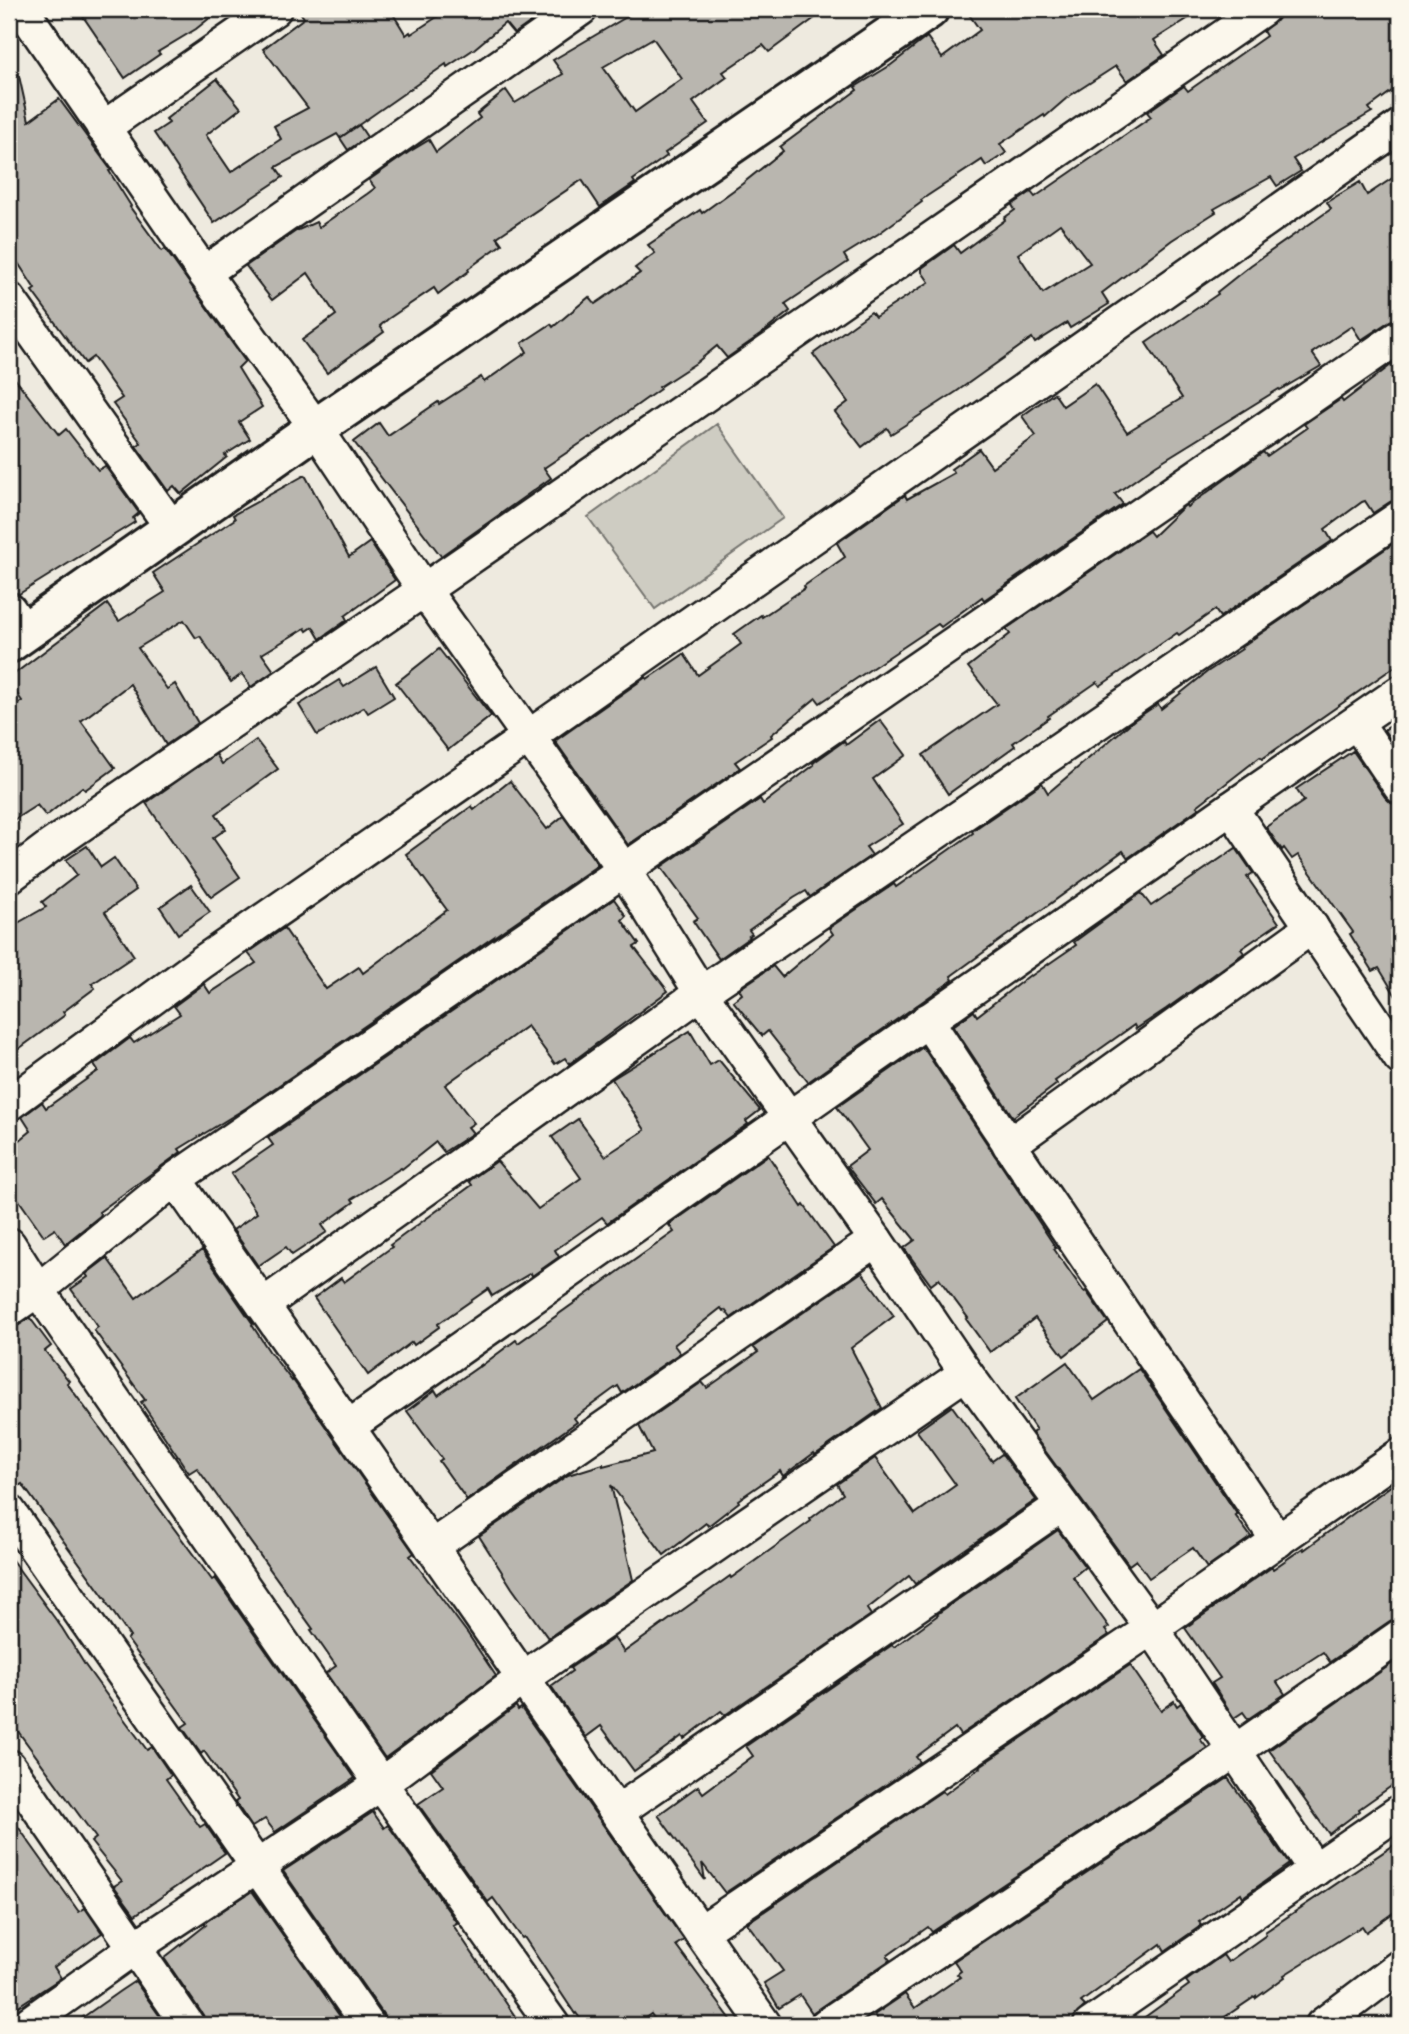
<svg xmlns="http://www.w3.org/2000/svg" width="1409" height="2034" font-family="Itim,sans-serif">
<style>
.green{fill:#ceccc2;stroke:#75746f;stroke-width:2}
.building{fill:#b9b6af;stroke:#1c1c1c;stroke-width:2;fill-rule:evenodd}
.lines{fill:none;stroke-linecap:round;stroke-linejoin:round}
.street-casing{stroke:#1c1c1c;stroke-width:37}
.secondary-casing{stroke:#1c1c1c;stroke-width:44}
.street{stroke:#fbf7ec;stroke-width:32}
.secondary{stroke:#fbf7ec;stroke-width:38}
</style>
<rect width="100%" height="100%" fill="#eeeadf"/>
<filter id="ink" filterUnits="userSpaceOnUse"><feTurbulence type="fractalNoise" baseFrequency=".0143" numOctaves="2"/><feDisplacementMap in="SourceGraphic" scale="14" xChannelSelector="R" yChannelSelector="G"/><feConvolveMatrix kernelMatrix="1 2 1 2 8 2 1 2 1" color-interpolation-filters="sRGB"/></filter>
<g filter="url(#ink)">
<!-- green -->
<path class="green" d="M 717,424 L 783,518 L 655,609 L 588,517 Z"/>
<!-- building -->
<g class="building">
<path d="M 78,9 L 221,9 L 196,29 L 158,52 L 160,54 L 125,78 Z"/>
<path d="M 298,9 L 390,9 L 406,35 L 410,32 L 411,34 L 449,9 L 549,9 L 514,34 L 505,23 L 474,49 L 447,67 L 446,64 L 340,138 L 337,134 L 276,167 L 283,177 L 214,223 L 154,133 L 169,123 L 166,119 L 217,79 L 241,108 L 206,135 L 231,172 L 281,139 L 274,126 L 308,108 L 263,49 L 304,18 Z"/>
<path d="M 640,9 L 827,9 L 769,52 L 763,45 L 723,72 L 727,77 L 693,102 L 708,123 L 665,153 L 667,156 L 633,180 L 635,183 L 600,207 L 582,180 L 497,237 L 502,244 L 468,269 L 469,271 L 438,294 L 434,288 L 388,319 L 380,326 L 384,332 L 327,373 L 302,340 L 336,315 L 308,273 L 272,300 L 246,266 L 296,231 L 316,222 L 319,227 L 367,194 L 375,188 L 369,180 L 409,152 L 429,140 L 436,152 L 480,118 L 477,114 L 506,90 L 515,103 L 563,74 L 553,60 ZM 653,38 L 682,79 L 635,112 L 603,67 Z"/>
<path d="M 965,9 L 1203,9 L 1154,40 L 1164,55 L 1127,81 L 1116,66 L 1068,97 L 1045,117 L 1044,115 L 1000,144 L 1006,153 L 986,166 L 982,160 L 921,200 L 922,202 L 878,234 L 844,255 L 848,262 L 785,304 L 790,311 L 760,335 L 727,358 L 717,346 L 696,363 L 659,387 L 660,389 L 591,438 L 590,437 L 544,468 L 551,478 L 441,556 L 354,442 L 379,423 L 388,436 L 438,402 L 439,404 L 481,377 L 484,382 L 527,352 L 522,343 L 551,324 L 553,327 L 589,297 L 595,304 L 640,273 L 635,268 L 655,253 L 648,245 L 700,210 L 702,213 L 742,184 L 783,151 L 780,147 L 857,90 L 855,87 L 891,65 L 927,37 L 942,58 L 980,30 Z"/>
<path d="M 1281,9 L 1400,9 L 1400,85 L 1369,108 L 1372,112 L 1293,159 L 1301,171 L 1277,186 L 1271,177 L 1214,209 L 1216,212 L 1172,240 L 1102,293 L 1109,304 L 1070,328 L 1067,323 L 1035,343 L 1032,338 L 956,392 L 891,434 L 887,428 L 862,447 L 835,412 L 848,402 L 813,354 L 871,312 L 875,317 L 929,282 L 922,272 L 922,268 L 954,245 L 960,253 L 1005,220 L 1004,218 L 1015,210 L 1012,205 L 1031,192 L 1035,197 L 1151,117 L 1147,112 L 1184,86 L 1188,91 L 1266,36 L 1263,31 L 1279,17 ZM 1060,224 L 1090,263 L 1043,293 L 1018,254 Z"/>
<path d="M 19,76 L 29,121 L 59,99 L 111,170 L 109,171 L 131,206 L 130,207 L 162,251 L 165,249 L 245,361 L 238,368 L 262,407 L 239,422 L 250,439 L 225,455 L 227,457 L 181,494 L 174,486 L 168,491 L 136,446 L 141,443 L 113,404 L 122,398 L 93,357 L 85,363 L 32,291 L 35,289 L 9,249 L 9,77 Z"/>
<path d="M 359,125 L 367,137 L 348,150 L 340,138 Z"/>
<path d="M 1400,173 L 1400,318 L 1390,321 L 1361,340 L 1352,326 L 1312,353 L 1321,366 L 1280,390 L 1279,389 L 1156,465 L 1115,494 L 1123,504 L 984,600 L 982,597 L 941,627 L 938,624 L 820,703 L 816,698 L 771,735 L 772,737 L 735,762 L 740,768 L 628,845 L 555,741 L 646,677 L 647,679 L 684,654 L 698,675 L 741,644 L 734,634 L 761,615 L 762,617 L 805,588 L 804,586 L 845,557 L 837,543 L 905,495 L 907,499 L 954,473 L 951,469 L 979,449 L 992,467 L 1036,436 L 1022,416 L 1054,393 L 1063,406 L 1095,384 L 1127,432 L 1182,398 L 1146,343 L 1218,294 L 1217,292 L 1251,265 L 1331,209 L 1327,202 L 1360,182 L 1367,195 Z"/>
<path d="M 1400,358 L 1400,499 L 1390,502 L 1373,513 L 1365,501 L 1362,502 L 1325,529 L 1332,541 L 1220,617 L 1215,610 L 1179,635 L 1177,633 L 1100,686 L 1097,682 L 1048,716 L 1049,718 L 1013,743 L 1015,746 L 948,794 L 923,755 L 997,704 L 968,667 L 1010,634 L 1006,629 L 1149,531 L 1153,536 L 1183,507 L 1186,505 L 1187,507 L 1263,452 L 1267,456 L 1307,428 L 1304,424 L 1341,399 L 1343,402 Z"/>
<path d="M 9,371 L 59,435 L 66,429 L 98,470 L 105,466 L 139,513 L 133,518 L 135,522 L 19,594 L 9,591 Z"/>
<path d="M 305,475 L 349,557 L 370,542 L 395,580 L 345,616 L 347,620 L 320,639 L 313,627 L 307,631 L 305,628 L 262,654 L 274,671 L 251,687 L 242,674 L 231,682 L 200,636 L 196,638 L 184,620 L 138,648 L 167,689 L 175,684 L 198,723 L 166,745 L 130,684 L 81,721 L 115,768 L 85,790 L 82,787 L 46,816 L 37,805 L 9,823 L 9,710 L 22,701 L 9,683 L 9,678 L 107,604 L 119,621 L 165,592 L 153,573 L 235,519 L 233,515 Z"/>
<path d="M 1400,539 L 1400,663 L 1262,759 L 1260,757 L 1197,806 L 1199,808 L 1128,858 L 1123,851 L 951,976 L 953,980 L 808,1082 L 768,1031 L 762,1036 L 733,1001 L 742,994 L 739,989 L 773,966 L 782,977 L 833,934 L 829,928 L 894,884 L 896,887 L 973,833 L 972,831 L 1042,783 L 1048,793 L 1134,720 L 1158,704 L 1161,709 L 1207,672 L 1242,649 L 1241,647 Z"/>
<path d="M 439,649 L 491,716 L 448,750 L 396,683 Z"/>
<path d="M 376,667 L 394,697 L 368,713 L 364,707 L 317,735 L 299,705 L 339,680 L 344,687 Z"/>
<path d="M 880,720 L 906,755 L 873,779 L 903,824 L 866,847 L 872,855 L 810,897 L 806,891 L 794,898 L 749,930 L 752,934 L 749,936 L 750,937 L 719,959 L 693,921 L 698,918 L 661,867 L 760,799 L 763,804 L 814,765 L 813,763 L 844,741 L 846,745 Z"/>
<path d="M 1400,720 L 1400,754 L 1384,730 Z"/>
<path d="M 256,740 L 278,769 L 216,814 L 226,829 L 213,838 L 240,877 L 211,897 L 146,803 L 216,754 L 222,764 Z"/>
<path d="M 1353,751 L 1385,797 L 1391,803 L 1400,805 L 1400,892 L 1391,898 L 1400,912 L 1400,1003 L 1379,968 L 1373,971 L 1350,934 L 1353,932 L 1298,855 L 1292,859 L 1284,848 L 1282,850 L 1266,827 L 1304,801 L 1296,789 Z"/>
<path d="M 510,781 L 547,829 L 563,816 L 598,865 L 246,1108 L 179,1149 L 181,1152 L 99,1212 L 101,1215 L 65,1244 L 55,1229 L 44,1236 L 9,1186 L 9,1149 L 31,1131 L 22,1117 L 42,1102 L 46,1108 L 98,1071 L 94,1065 L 130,1038 L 134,1043 L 180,1014 L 174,1006 L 204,984 L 210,993 L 256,963 L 248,953 L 284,928 L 326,989 L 359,967 L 363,973 L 447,910 L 406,854 L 472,806 L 474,810 Z"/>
<path d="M 87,846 L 101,867 L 114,858 L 136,890 L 105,912 L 134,956 L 92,984 L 95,988 L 63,1012 L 65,1015 L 9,1056 L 9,928 L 46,907 L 42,902 L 77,875 L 66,860 Z"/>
<path d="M 1236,848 L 1253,873 L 1247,877 L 1279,923 L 1241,949 L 1244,953 L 1166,1009 L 1136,1029 L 1134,1025 L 1055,1081 L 1057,1084 L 1013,1117 L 953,1026 L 974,1011 L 977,1016 L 1030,975 L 1031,976 L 1076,945 L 1074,942 L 1141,893 L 1151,906 Z"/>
<path d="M 191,885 L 210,912 L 178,934 L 160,907 Z"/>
<path d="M 614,899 L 626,916 L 622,920 L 639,944 L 634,947 L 668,991 L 569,1064 L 565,1058 L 555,1064 L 527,1026 L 445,1085 L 474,1123 L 468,1127 L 473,1133 L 444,1152 L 436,1142 L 402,1169 L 401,1168 L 352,1199 L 354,1202 L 322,1225 L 327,1232 L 292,1255 L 286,1247 L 258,1266 L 233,1230 L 257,1213 L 231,1174 L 273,1145 L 268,1138 Z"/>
<path d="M 690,1031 L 710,1065 L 719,1060 L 760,1110 L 746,1121 L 748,1124 L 607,1223 L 602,1217 L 555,1250 L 559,1257 L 532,1276 L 531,1273 L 492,1296 L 488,1289 L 438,1324 L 439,1327 L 414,1345 L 412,1342 L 368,1375 L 314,1298 L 341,1278 L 344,1282 L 392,1247 L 390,1245 L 472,1185 L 469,1181 L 497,1161 L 538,1209 L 581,1178 L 552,1137 L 578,1119 L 605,1156 L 645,1130 L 612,1079 Z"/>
<path d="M 923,1047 L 1031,1210 L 1056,1248 L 1054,1249 L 1084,1292 L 1086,1291 L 1108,1322 L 1064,1356 L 1035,1318 L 990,1352 L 966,1319 L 968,1318 L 939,1279 L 931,1285 L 904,1248 L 915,1240 L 882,1199 L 876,1204 L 847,1166 L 868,1150 L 837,1107 Z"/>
<path d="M 768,1155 L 802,1207 L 804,1205 L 834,1247 L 731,1318 L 725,1310 L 723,1311 L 721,1308 L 674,1345 L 680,1353 L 622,1393 L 618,1386 L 612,1390 L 574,1418 L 577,1422 L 467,1500 L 439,1461 L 442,1459 L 407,1411 L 435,1390 L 438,1395 L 481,1365 L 481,1366 L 516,1340 L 518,1343 L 674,1232 L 669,1225 Z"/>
<path d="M 202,1250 L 253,1324 L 252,1325 L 269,1351 L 292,1381 L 293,1380 L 414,1553 L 410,1556 L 468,1634 L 496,1676 L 385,1758 L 326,1673 L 336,1666 L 311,1630 L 313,1629 L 197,1468 L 189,1473 L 141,1402 L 145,1400 L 94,1330 L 98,1327 L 71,1289 L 88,1277 L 86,1274 L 107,1258 L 136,1298 Z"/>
<path d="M 862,1272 L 894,1316 L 851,1348 L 882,1408 L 815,1455 L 814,1453 L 783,1476 L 780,1471 L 738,1500 L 739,1502 L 708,1526 L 706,1523 L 664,1555 L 611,1485 L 633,1580 L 548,1638 L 512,1588 L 479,1536 L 568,1475 L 603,1464 L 603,1466 L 653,1453 L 639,1426 L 702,1382 L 707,1388 L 758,1352 L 753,1347 Z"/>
<path d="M 30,1318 L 51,1346 L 45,1351 L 69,1381 L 67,1383 L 212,1580 L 215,1578 L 355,1778 L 275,1832 L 265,1819 L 252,1827 L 235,1802 L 238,1800 L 204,1751 L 201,1754 L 182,1727 L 188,1723 L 127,1639 L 130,1637 L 106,1602 L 107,1601 L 22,1484 L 9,1493 L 9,1328 L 19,1325 Z"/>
<path d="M 1067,1362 L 1094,1400 L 1139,1369 L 1237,1514 L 1235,1515 L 1251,1537 L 1207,1568 L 1193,1548 L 1149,1578 L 1136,1560 L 1129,1565 L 1032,1433 L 1036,1430 L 1015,1399 Z"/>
<path d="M 952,1406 L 992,1461 L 1002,1454 L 1036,1500 L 915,1584 L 909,1576 L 867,1609 L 871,1615 L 725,1715 L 721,1711 L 684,1739 L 682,1736 L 634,1771 L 601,1726 L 586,1737 L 551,1686 L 572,1671 L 570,1668 L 614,1638 L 624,1652 L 730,1576 L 731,1578 L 811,1521 L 810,1519 L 843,1494 L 837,1484 L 875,1458 L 915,1514 L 956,1485 L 917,1431 Z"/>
<path d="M 1400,1479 L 1400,1618 L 1390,1621 L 1330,1662 L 1323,1652 L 1277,1682 L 1285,1694 L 1248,1719 L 1243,1712 L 1234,1718 L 1212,1683 L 1220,1678 L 1185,1628 L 1272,1567 L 1273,1569 L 1303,1548 L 1304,1550 Z"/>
<path d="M 1058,1530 L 1085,1567 L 1073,1577 L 1109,1627 L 1105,1630 L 1109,1635 L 960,1735 L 955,1728 L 916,1757 L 920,1762 L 725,1893 L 702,1863 L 705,1880 L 658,1815 L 698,1786 L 703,1793 L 753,1756 L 746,1746 L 892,1645 L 894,1647 L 938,1615 L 937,1614 Z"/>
<path d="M 9,1556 L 62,1628 L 85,1665 L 119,1712 L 147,1750 L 152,1747 L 171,1775 L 166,1779 L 200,1827 L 205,1824 L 225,1853 L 135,1915 L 114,1886 L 122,1881 L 91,1842 L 96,1838 L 9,1719 Z"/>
<path d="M 1400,1658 L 1400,1780 L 1359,1809 L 1360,1811 L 1329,1834 L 1269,1750 Z"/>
<path d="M 1130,1665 L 1161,1710 L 1174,1701 L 1177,1706 L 1181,1703 L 1203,1737 L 1200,1739 L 1207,1748 L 932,1932 L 928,1927 L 887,1956 L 890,1960 L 812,2013 L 800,1995 L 779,2008 L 764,1983 L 783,1971 L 747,1923 L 942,1791 L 945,1794 L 981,1767 L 980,1766 Z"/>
<path d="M 516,1706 L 518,1710 L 521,1708 L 684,1940 L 676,1945 L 735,2025 L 659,2025 L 651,2014 L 636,2025 L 585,2025 L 576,2013 L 575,2014 L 524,1937 L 522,1938 L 493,1898 L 488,1902 L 418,1804 L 443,1787 L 431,1770 Z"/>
<path d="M 1228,1778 L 1289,1864 L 1243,1897 L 1241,1893 L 1199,1922 L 1202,1925 L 1165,1951 L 1161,1944 L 1081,2002 L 1085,2006 L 1074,2017 L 1072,2025 L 881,2025 L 874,2015 L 905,1994 L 915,2008 L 960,1977 L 957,1974 L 961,1971 L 954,1961 Z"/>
<path d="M 373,1812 L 384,1828 L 388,1825 L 457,1923 L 453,1925 L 521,2025 L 386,2025 L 383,2014 L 283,1871 Z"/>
<path d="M 9,1814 L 79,1912 L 85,1908 L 102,1933 L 54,1967 L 61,1978 L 9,2012 Z"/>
<path d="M 1400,1841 L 1400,1908 L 1366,1932 L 1362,1926 L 1284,1975 L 1285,1977 L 1256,1998 L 1256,1996 L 1213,2025 L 1134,2025 L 1189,1985 L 1186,1981 L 1223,1955 L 1228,1962 L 1266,1935 L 1265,1932 Z"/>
<path d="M 252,1891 L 346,2025 L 206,2025 L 203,2015 L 164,1958 L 206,1925 L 204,1923 Z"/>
<path d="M 135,1981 L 166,2025 L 72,2025 L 120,1991 Z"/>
</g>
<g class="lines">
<!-- street casing -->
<g class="street-casing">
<g id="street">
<path d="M 22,9 L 204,273 L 316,428 L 424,590 L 624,870 L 701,993 L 876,1240 L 966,1373 L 1152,1628 L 1315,1870"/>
<path d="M 103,128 L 275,9"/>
<path d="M 204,273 L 581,9"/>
<path d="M 9,299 L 172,528"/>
<path d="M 9,609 L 25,632"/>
<path d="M 1357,723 L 1400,787"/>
<path d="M 1231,808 L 1400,1058"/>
<path d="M 9,877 L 49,847 L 424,590 L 1263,9"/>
<path d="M 927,1020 L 995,1123 L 1278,1541"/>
<path d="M 9,1104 L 201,963 L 528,737 L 1400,126"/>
<path d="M 1009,1145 L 1312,927"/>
<path d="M 175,1179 L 765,2025"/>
<path d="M 9,1244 L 38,1290 L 381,1784 L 553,2025"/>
<path d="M 263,1305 L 701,993 L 1400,517"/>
<path d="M 9,1310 L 38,1290 L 175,1179 L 1400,336"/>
<path d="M 348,1427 L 1231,808 L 1400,692"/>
<path d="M 9,1511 L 368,2025"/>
<path d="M 431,1547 L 876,1240"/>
<path d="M 9,1766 L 188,2025"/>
<path d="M 617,1812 L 1062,1505"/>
<path d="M 700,1932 L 1152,1628 L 1400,1455"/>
<path d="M 26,2025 L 134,1948 L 381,1784 L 523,1678 L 966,1373"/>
<path d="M 826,2025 L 1235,1751 L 1400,1636"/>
<path d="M 1090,2025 L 1400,1811"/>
<path d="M 1322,2025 L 1400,1966"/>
</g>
</g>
<!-- secondary casing -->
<g class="secondary-casing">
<path id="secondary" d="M 9,643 L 316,428 L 929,9"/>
</g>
<!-- street -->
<use href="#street" class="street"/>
<!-- secondary -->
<use href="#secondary" class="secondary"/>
</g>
</g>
<!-- margin -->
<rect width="1409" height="2034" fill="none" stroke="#fbf7ec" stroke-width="35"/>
<rect x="18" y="18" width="1374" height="1999" fill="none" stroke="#1c1c1c" stroke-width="2.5" filter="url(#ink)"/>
</svg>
